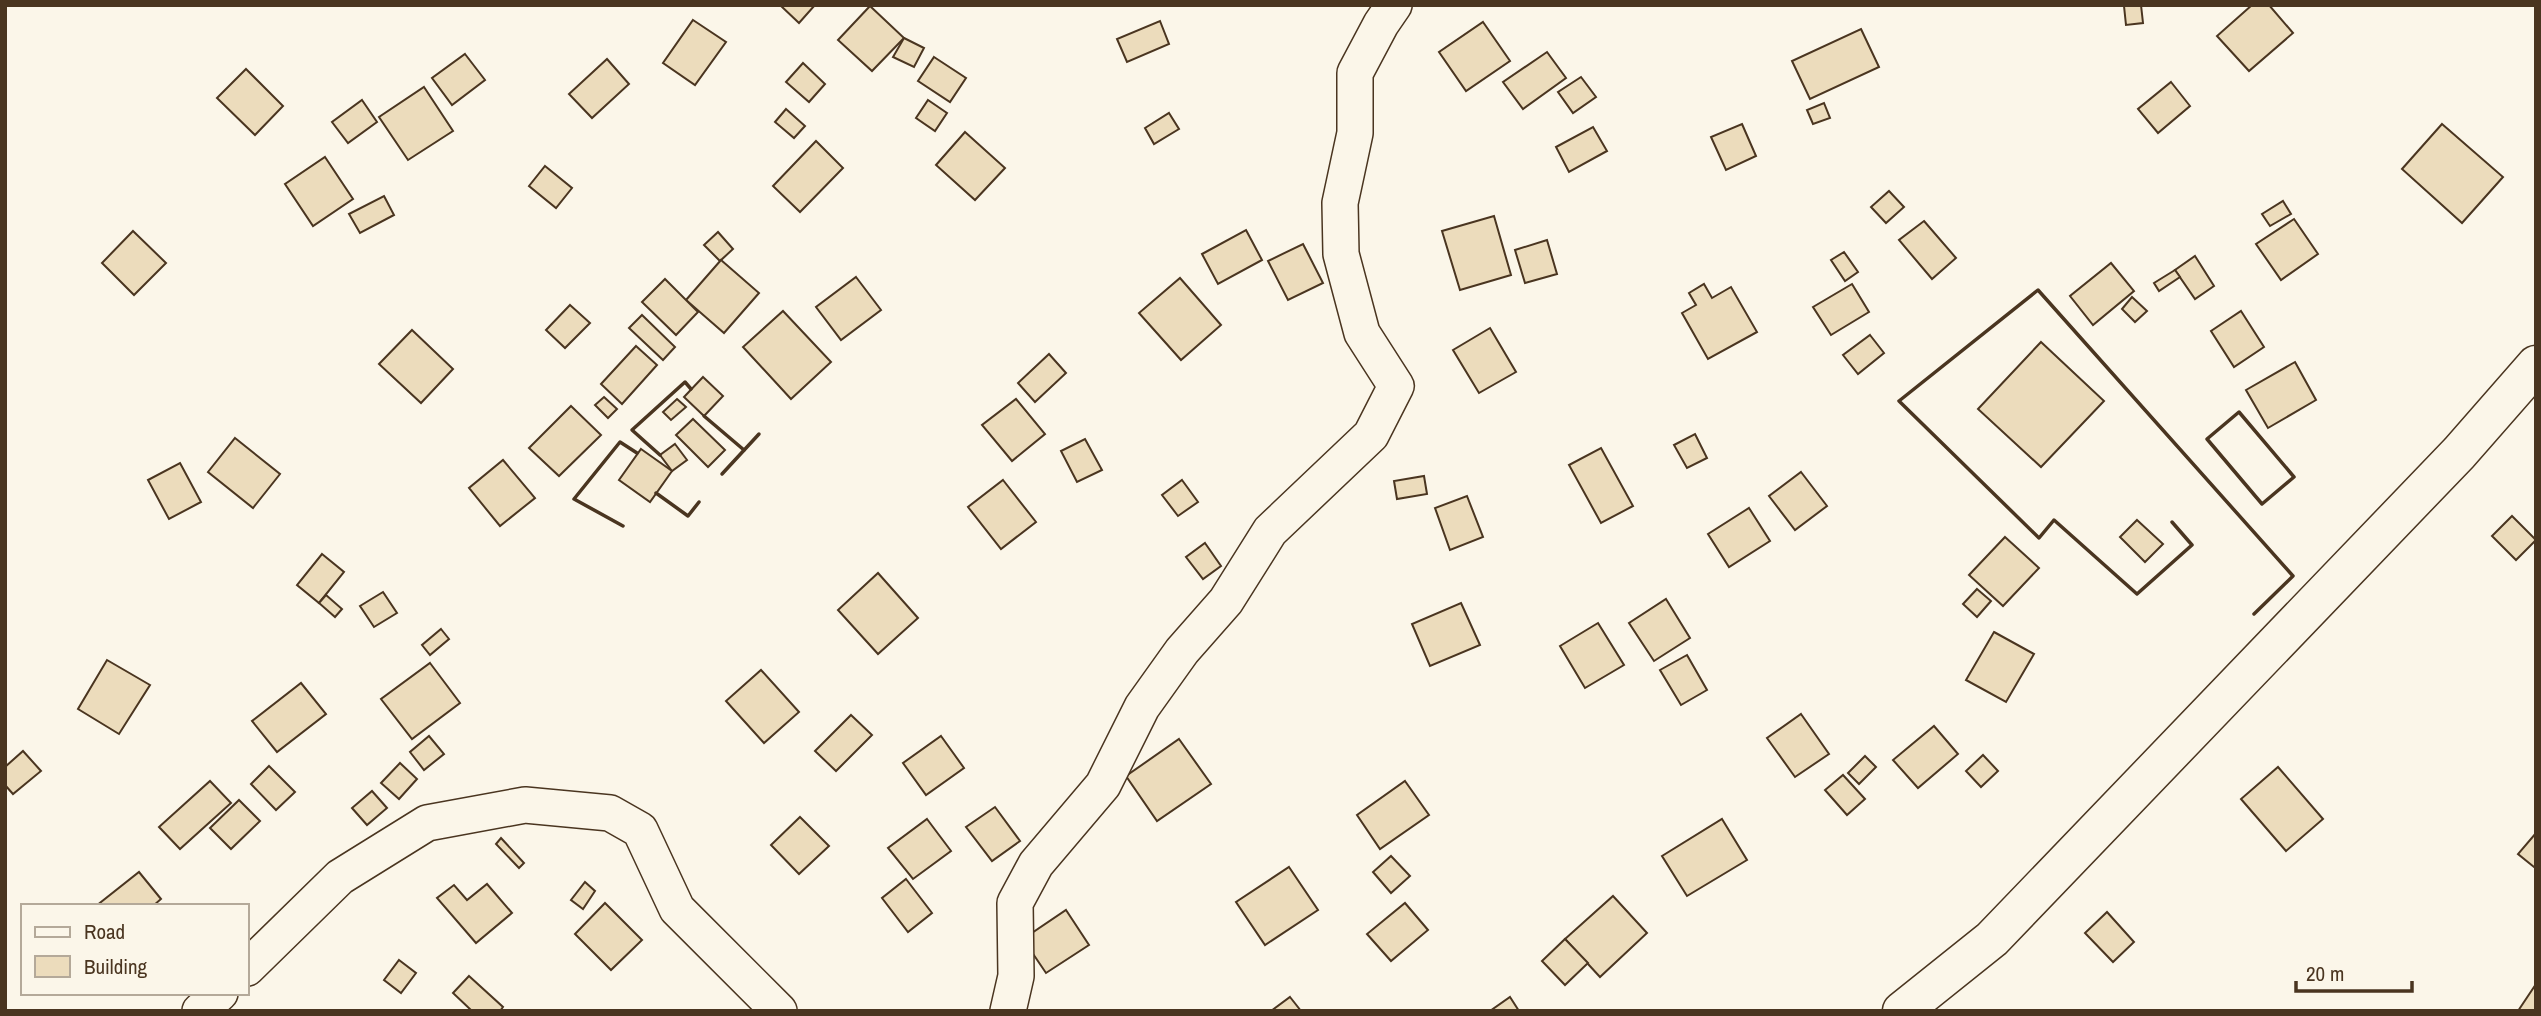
<svg xmlns="http://www.w3.org/2000/svg" width="2541" height="1016" font-family="'Archivo Narrow',sans-serif">
<style>
.building{fill:#ecdcbc;stroke:#4a3520;stroke-width:2}
.lines{fill:none;stroke-linecap:round;stroke-linejoin:round}
.street-casing{stroke:#4a3520;stroke-width:38}
.primary-casing{stroke:#4a3520;stroke-width:41}
.street{stroke:#fbf6e9;stroke-width:35}
.primary{stroke:#fbf6e9;stroke-width:38}
.wall{stroke:#4a3520;stroke-width:3.5}
</style>
<rect width="100%" height="100%" fill="#fbf6e9"/>
<!-- building -->
<g class="building">
<path d="M 780,5 L 815,5 L 799,23 Z"/>
<path d="M 2141,5 L 2143,23 L 2126,25 L 2124,6 Z"/>
<path d="M 2252,5 L 2269,5 L 2293,33 L 2249,71 L 2217,36 Z"/>
<path d="M 870,6 L 904,38 L 872,71 L 838,40 Z"/>
<path d="M 693,20 L 726,42 L 695,85 L 663,63 Z"/>
<path d="M 1160,21 L 1169,44 L 1127,62 L 1117,39 Z"/>
<path d="M 1483,22 L 1510,61 L 1466,91 L 1439,52 Z"/>
<path d="M 1861,29 L 1879,67 L 1810,99 L 1792,61 Z"/>
<path d="M 904,38 L 924,48 L 914,67 L 893,57 Z"/>
<path d="M 1547,52 L 1566,78 L 1523,109 L 1503,82 Z"/>
<path d="M 465,54 L 485,80 L 452,105 L 432,78 Z"/>
<path d="M 934,57 L 966,78 L 950,102 L 918,81 Z"/>
<path d="M 607,59 L 629,84 L 592,118 L 569,94 Z"/>
<path d="M 803,63 L 825,84 L 809,102 L 786,82 Z"/>
<path d="M 246,69 L 283,106 L 255,135 L 217,98 Z"/>
<path d="M 1581,77 L 1596,97 L 1573,113 L 1558,92 Z"/>
<path d="M 2171,82 L 2190,106 L 2158,133 L 2138,109 Z"/>
<path d="M 424,87 L 453,131 L 408,160 L 379,117 Z"/>
<path d="M 362,100 L 377,122 L 348,143 L 332,122 Z"/>
<path d="M 928,100 L 947,113 L 935,131 L 916,118 Z"/>
<path d="M 1824,103 L 1830,118 L 1813,124 L 1807,110 Z"/>
<path d="M 786,109 L 805,126 L 794,138 L 775,122 Z"/>
<path d="M 1169,113 L 1179,129 L 1154,144 L 1145,128 Z"/>
<path d="M 1742,124 L 1756,156 L 1726,170 L 1711,137 Z"/>
<path d="M 2442,124 L 2503,177 L 2462,223 L 2402,169 Z"/>
<path d="M 1593,127 L 1607,151 L 1569,172 L 1556,147 Z"/>
<path d="M 965,132 L 1005,168 L 975,200 L 936,165 Z"/>
<path d="M 816,141 L 843,168 L 800,212 L 773,186 Z"/>
<path d="M 325,157 L 353,199 L 313,226 L 285,184 Z"/>
<path d="M 545,166 L 572,188 L 556,208 L 529,186 Z"/>
<path d="M 1889,191 L 1904,207 L 1886,223 L 1871,207 Z"/>
<path d="M 384,196 L 394,215 L 360,233 L 349,214 Z"/>
<path d="M 2283,201 L 2291,214 L 2270,226 L 2262,214 Z"/>
<path d="M 1494,216 L 1511,275 L 1460,290 L 1442,231 Z"/>
<path d="M 2294,219 L 2318,254 L 2281,280 L 2256,244 Z"/>
<path d="M 1924,221 L 1956,258 L 1932,279 L 1899,240 Z"/>
<path d="M 1246,230 L 1262,260 L 1218,284 L 1202,254 Z"/>
<path d="M 133,231 L 166,263 L 134,295 L 102,263 Z"/>
<path d="M 718,232 L 733,249 L 720,261 L 704,245 Z"/>
<path d="M 1547,240 L 1557,274 L 1525,283 L 1515,250 Z"/>
<path d="M 1303,244 L 1323,283 L 1288,300 L 1268,261 Z"/>
<path d="M 1844,252 L 1858,272 L 1845,281 L 1831,260 Z"/>
<path d="M 2195,256 L 2214,286 L 2195,299 L 2175,270 Z"/>
<path d="M 721,260 L 759,293 L 724,333 L 686,300 Z"/>
<path d="M 2111,263 L 2134,291 L 2093,325 L 2070,296 Z"/>
<path d="M 2175,270 L 2180,277 L 2159,291 L 2154,283 Z"/>
<path d="M 856,277 L 881,310 L 841,340 L 816,307 Z"/>
<path d="M 1180,278 L 1221,325 L 1181,360 L 1139,313 Z"/>
<path d="M 665,279 L 698,312 L 676,335 L 642,302 Z"/>
<path d="M 1704,284 L 1712,298 L 1731,287 L 1757,332 L 1708,359 L 1682,313 L 1696,305 L 1689,293 Z"/>
<path d="M 1852,284 L 1869,312 L 1831,335 L 1813,307 Z"/>
<path d="M 2132,297 L 2147,311 L 2135,322 L 2122,309 Z"/>
<path d="M 570,305 L 590,323 L 565,348 L 546,330 Z"/>
<path d="M 783,311 L 831,362 L 791,399 L 743,347 Z"/>
<path d="M 2241,311 L 2264,347 L 2234,367 L 2211,331 Z"/>
<path d="M 642,315 L 675,347 L 663,360 L 629,328 Z"/>
<path d="M 1490,328 L 1516,372 L 1479,393 L 1453,350 Z"/>
<path d="M 412,330 L 453,369 L 421,403 L 379,364 Z"/>
<path d="M 1870,335 L 1884,353 L 1858,374 L 1843,355 Z"/>
<path d="M 2041,342 L 2104,401 L 2041,467 L 1978,409 Z"/>
<path d="M 636,346 L 657,365 L 622,404 L 601,384 Z"/>
<path d="M 1049,354 L 1066,373 L 1035,402 L 1018,383 Z"/>
<path d="M 2295,362 L 2316,400 L 2268,428 L 2246,390 Z"/>
<path d="M 703,377 L 723,396 L 704,416 L 684,397 Z"/>
<path d="M 604,397 L 617,409 L 608,418 L 595,405 Z"/>
<path d="M 677,399 L 686,407 L 671,420 L 663,412 Z"/>
<path d="M 1016,399 L 1045,434 L 1012,461 L 982,425 Z"/>
<path d="M 571,406 L 601,435 L 559,476 L 529,448 Z"/>
<path d="M 693,419 L 725,450 L 708,467 L 676,435 Z"/>
<path d="M 1695,434 L 1707,458 L 1687,468 L 1674,445 Z"/>
<path d="M 235,438 L 280,474 L 253,508 L 208,472 Z"/>
<path d="M 1085,439 L 1102,470 L 1077,482 L 1061,451 Z"/>
<path d="M 675,444 L 687,460 L 672,471 L 660,455 Z"/>
<path d="M 1601,448 L 1633,506 L 1601,523 L 1569,465 Z"/>
<path d="M 641,449 L 672,471 L 650,502 L 619,480 Z"/>
<path d="M 503,460 L 535,498 L 500,526 L 469,488 Z"/>
<path d="M 180,463 L 201,502 L 169,519 L 148,480 Z"/>
<path d="M 1801,472 L 1827,506 L 1795,530 L 1769,496 Z"/>
<path d="M 1424,476 L 1427,494 L 1397,499 L 1394,481 Z"/>
<path d="M 1003,480 L 1036,522 L 1001,549 L 968,507 Z"/>
<path d="M 1182,480 L 1198,502 L 1178,516 L 1162,495 Z"/>
<path d="M 1467,496 L 1483,537 L 1450,550 L 1435,508 Z"/>
<path d="M 1749,508 L 1770,541 L 1729,567 L 1708,534 Z"/>
<path d="M 2512,516 L 2536,540 L 2516,560 L 2492,536 Z"/>
<path d="M 2137,520 L 2163,544 L 2145,562 L 2120,537 Z"/>
<path d="M 2005,537 L 2039,568 L 2003,606 L 1969,575 Z"/>
<path d="M 1205,543 L 1221,566 L 1203,579 L 1186,557 Z"/>
<path d="M 322,554 L 344,572 L 319,603 L 297,585 Z"/>
<path d="M 878,573 L 918,618 L 878,654 L 838,610 Z"/>
<path d="M 1977,589 L 1991,601 L 1977,617 L 1963,604 Z"/>
<path d="M 383,592 L 397,613 L 374,627 L 360,606 Z"/>
<path d="M 326,595 L 342,609 L 335,617 L 319,603 Z"/>
<path d="M 1666,599 L 1690,638 L 1654,661 L 1629,623 Z"/>
<path d="M 1461,603 L 1480,645 L 1430,666 L 1412,624 Z"/>
<path d="M 1598,623 L 1624,665 L 1585,688 L 1560,646 Z"/>
<path d="M 441,629 L 449,639 L 430,655 L 422,645 Z"/>
<path d="M 1994,632 L 2034,654 L 2006,702 L 1966,680 Z"/>
<path d="M 1687,655 L 1707,690 L 1681,705 L 1660,670 Z"/>
<path d="M 107,660 L 150,685 L 119,734 L 78,709 Z"/>
<path d="M 430,663 L 460,703 L 412,739 L 381,699 Z"/>
<path d="M 761,670 L 799,712 L 764,743 L 726,701 Z"/>
<path d="M 301,683 L 326,714 L 277,752 L 252,721 Z"/>
<path d="M 1801,714 L 1829,754 L 1795,777 L 1767,738 Z"/>
<path d="M 851,715 L 872,735 L 836,771 L 815,751 Z"/>
<path d="M 1934,726 L 1958,754 L 1918,788 L 1893,760 Z"/>
<path d="M 429,736 L 444,754 L 424,770 L 410,752 Z"/>
<path d="M 941,736 L 964,768 L 926,795 L 903,763 Z"/>
<path d="M 1179,739 L 1211,784 L 1157,821 L 1126,776 Z"/>
<path d="M 23,751 L 41,771 L 13,794 L 5,785 L 5,767 Z"/>
<path d="M 1983,755 L 1998,771 L 1981,787 L 1966,771 Z"/>
<path d="M 1865,756 L 1876,767 L 1859,784 L 1848,773 Z"/>
<path d="M 400,763 L 417,779 L 399,799 L 381,783 Z"/>
<path d="M 269,766 L 295,792 L 276,810 L 251,784 Z"/>
<path d="M 2278,767 L 2323,819 L 2286,851 L 2241,799 Z"/>
<path d="M 1843,775 L 1865,799 L 1847,815 L 1825,790 Z"/>
<path d="M 210,781 L 231,803 L 180,849 L 159,827 Z"/>
<path d="M 1405,781 L 1429,815 L 1380,849 L 1357,815 Z"/>
<path d="M 372,791 L 387,808 L 367,825 L 352,808 Z"/>
<path d="M 239,800 L 260,821 L 231,849 L 210,828 Z"/>
<path d="M 995,807 L 1020,841 L 992,861 L 966,827 Z"/>
<path d="M 800,817 L 829,846 L 799,874 L 771,845 Z"/>
<path d="M 927,819 L 951,851 L 913,879 L 888,848 Z"/>
<path d="M 1722,819 L 1747,860 L 1687,896 L 1662,856 Z"/>
<path d="M 2536,833 L 2536,865 L 2534,867 L 2518,854 Z"/>
<path d="M 501,838 L 524,863 L 519,868 L 496,844 Z"/>
<path d="M 1391,856 L 1410,876 L 1391,893 L 1373,872 Z"/>
<path d="M 1289,867 L 1318,910 L 1265,945 L 1236,902 Z"/>
<path d="M 139,872 L 161,899 L 153,906 L 96,906 Z"/>
<path d="M 906,879 L 932,913 L 908,932 L 882,898 Z"/>
<path d="M 585,882 L 595,891 L 583,909 L 571,900 Z"/>
<path d="M 487,884 L 512,913 L 476,943 L 437,898 L 454,885 L 467,900 Z"/>
<path d="M 1613,896 L 1647,933 L 1600,977 L 1565,939 Z"/>
<path d="M 605,903 L 642,940 L 611,970 L 575,934 Z"/>
<path d="M 1405,903 L 1428,930 L 1391,961 L 1367,934 Z"/>
<path d="M 1066,910 L 1089,945 L 1046,973 L 1023,939 Z"/>
<path d="M 2107,912 L 2134,942 L 2113,962 L 2085,933 Z"/>
<path d="M 1565,939 L 1588,963 L 1565,985 L 1542,961 Z"/>
<path d="M 399,960 L 416,973 L 401,993 L 384,980 Z"/>
<path d="M 469,976 L 503,1007 L 500,1011 L 472,1011 L 453,993 Z"/>
<path d="M 2536,984 L 2536,1011 L 2518,1011 Z"/>
<path d="M 1290,997 L 1301,1011 L 1271,1011 Z"/>
<path d="M 1510,997 L 1519,1011 L 1490,1011 Z"/>
</g>
<g class="lines">
<!-- street casing -->
<g class="street-casing">
<g id="street">
<path d="M 247,968 L 340,877 L 427,823 L 525,805 L 610,813 L 640,830 L 677,909 L 779,1011"/>
<path d="M 200,1011 L 220,993"/>
<path d="M 1008,1011 L 1016,976 L 1015,903 L 1036,864 L 1103,785 L 1142,707 L 1182,651 L 1226,601 L 1270,531 L 1371,435 L 1396,386 L 1362,333 L 1341,254 L 1340,203 L 1355,133 L 1355,73 L 1381,24 L 1394,5"/>
</g>
</g>
<!-- primary casing -->
<g class="primary-casing">
<path id="primary" d="M 1902,1011 L 1992,939 L 2459,453 L 2536,365"/>
</g>
<!-- street -->
<use href="#street" class="street"/>
<!-- primary -->
<use href="#primary" class="primary"/>
<!-- wall -->
<g class="wall">
<path d="M 2239,412 L 2294,477 L 2262,504 L 2207,439 Z"/>
<path d="M 704,416 L 744,450"/>
<path d="M 660,455 L 632,430 L 685,382 L 691,389"/>
<path d="M 722,474 L 759,434"/>
<path d="M 656,493 L 688,516 L 699,502"/>
<path d="M 2172,522 L 2192,545 L 2137,594 L 2054,520 L 2039,538 L 1899,401 L 2038,290 L 2293,576 L 2254,614"/>
<path d="M 623,526 L 574,499 L 620,442 L 637,453"/>
</g>
</g>
<!-- border -->
<rect width="2541" height="1016" fill="none" stroke="#4a3520" stroke-width="14"/>
<!-- legend -->
<rect x="21" y="904" width="228" height="91" fill="#fbf6e9" stroke="#b4a999" stroke-width="2"/>
<rect x="35" y="927" width="35" height="10" fill="#fbf6e9" stroke="#b4a999" stroke-width="2"/>
<text x="84" y="939" font-size="21" fill="#4a3520">Road</text>
<rect x="35" y="956" width="35" height="21" fill="#ecdcbc" stroke="#b4a999" stroke-width="2"/>
<text x="84" y="974" font-size="21" fill="#4a3520">Building</text>
<!-- scale -->
<path d="M2296 981v10h116v-10" fill="none" stroke="#4a3520" stroke-width="3.5"/>
<text x="2306" y="981" font-size="21" fill="#4a3520" stroke="#fbf6e9" stroke-width="5" paint-order="stroke">20 m</text>
</svg>
